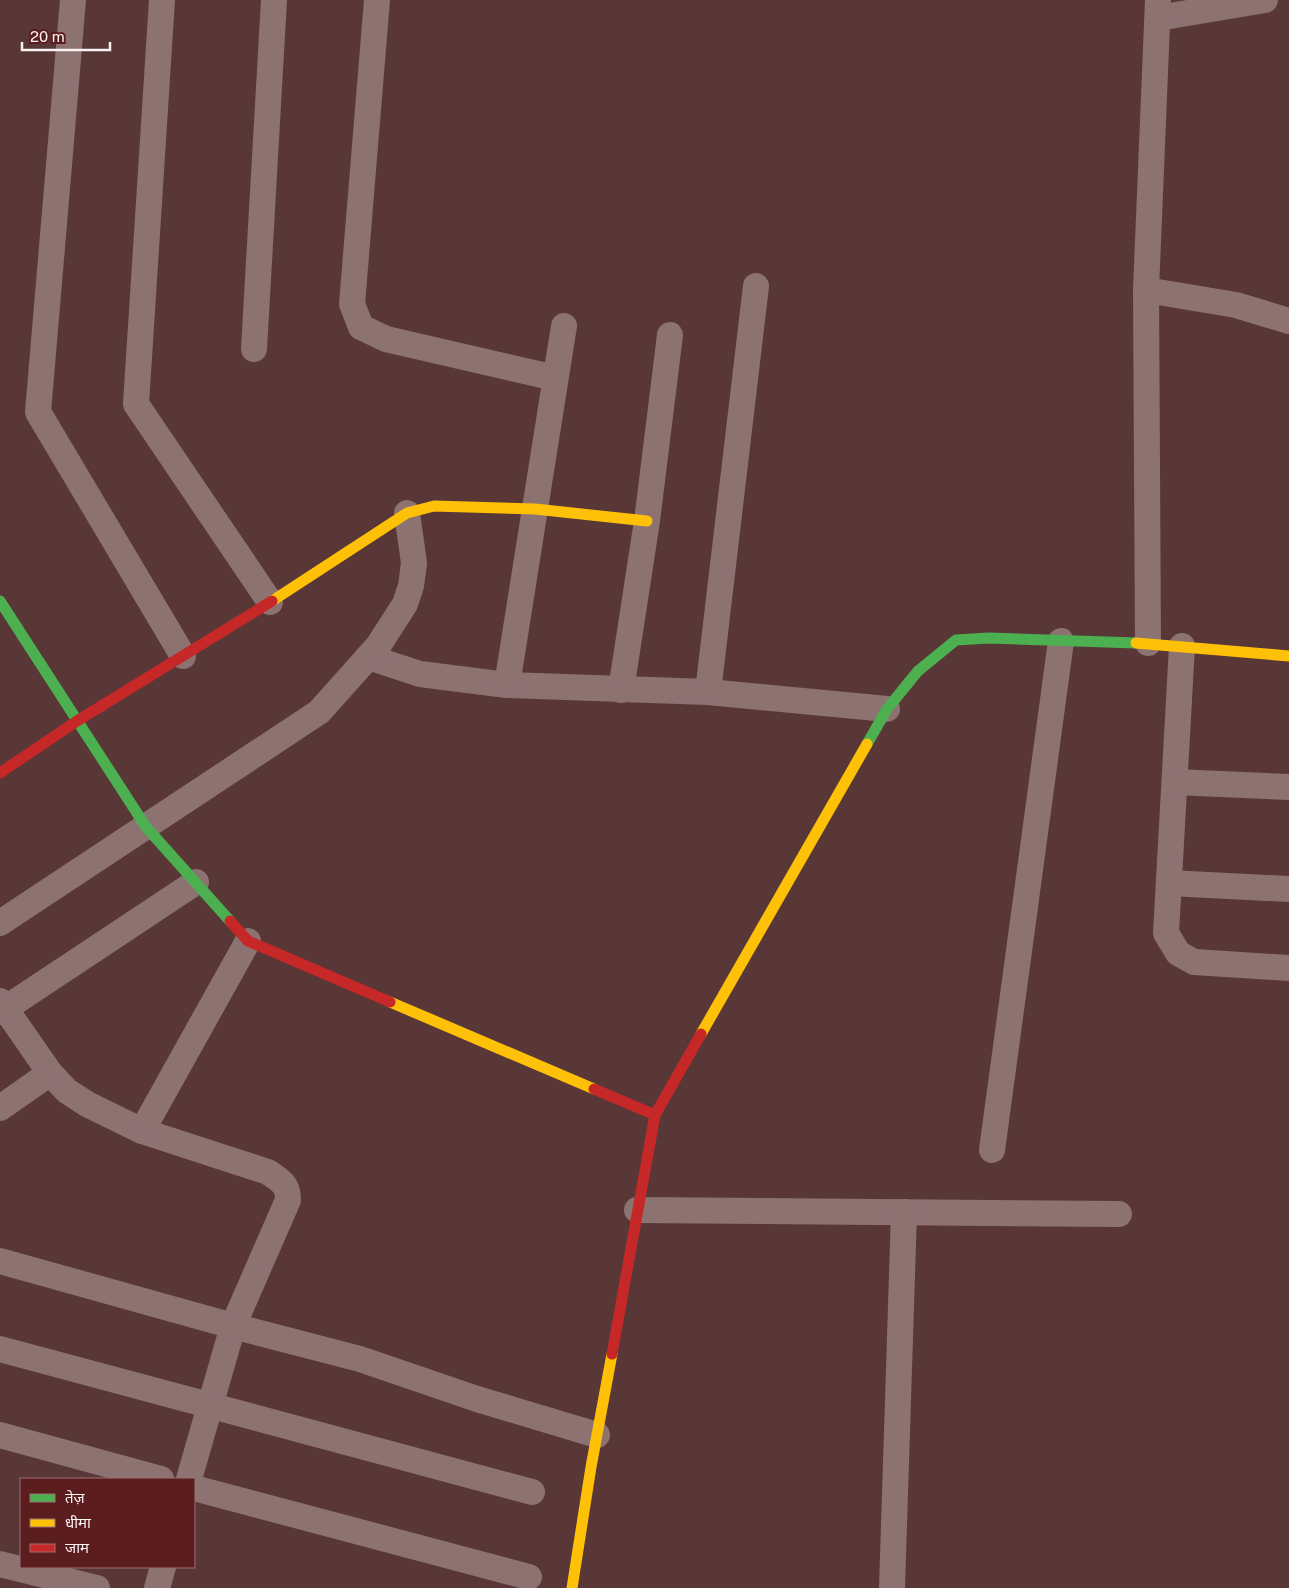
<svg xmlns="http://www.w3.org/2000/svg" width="1289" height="1588" font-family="'Public Sans','Noto Sans Devanagari',sans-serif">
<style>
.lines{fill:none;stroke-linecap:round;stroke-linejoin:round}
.street{stroke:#8d7272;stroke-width:26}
.fast{stroke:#4caf50;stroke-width:11}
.slow{stroke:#ffc107;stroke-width:11}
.jam{stroke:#c62828;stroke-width:11}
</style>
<rect width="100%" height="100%" fill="#593737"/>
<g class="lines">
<!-- street -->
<g class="street">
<path d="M 73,0 L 38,412 L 183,656"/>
<path d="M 162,0 L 136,404 L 270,602"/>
<path d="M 377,0 L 352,304 L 361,327 L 386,339 L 555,378"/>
<path d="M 1158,18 L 1265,0"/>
<path d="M 1146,290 L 1236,305 L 1289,321"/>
<path d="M 254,349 L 274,0"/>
<path d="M 1148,643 L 1146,290 L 1158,0"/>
<path d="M 1182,646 L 1166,933 L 1178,953 L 1194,962 L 1289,968"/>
<path d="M 368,657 L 420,674 L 507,685 L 708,692 L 887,709"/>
<path d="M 507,685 L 564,326"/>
<path d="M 621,690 L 647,521 L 670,335"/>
<path d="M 708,692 L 756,286"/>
<path d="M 1175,782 L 1289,787"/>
<path d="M 1169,883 L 1289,889"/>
<path d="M 0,923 L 319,712 L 378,646 L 405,604 L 411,586 L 414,563 L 407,513"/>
<path d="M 0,1001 L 50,1073 L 67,1091 L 87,1104 L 142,1131 L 268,1172 C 281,1181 288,1184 288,1200 L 233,1326 L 189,1479"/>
<path d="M 0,1012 L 196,882"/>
<path d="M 0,1108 L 50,1073"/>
<path d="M 142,1131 L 248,941"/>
<path d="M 992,1150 L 1061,641"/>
<path d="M 637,1210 L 1119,1214"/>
<path d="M 0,1261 L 233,1326 L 360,1359 L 477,1399 L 597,1435"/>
<path d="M 0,1349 L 532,1492"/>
<path d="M 0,1435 L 161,1479"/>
<path d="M 194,1488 L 529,1577"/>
<path d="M 0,1564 L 97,1588"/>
<path d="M 157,1588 L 163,1567"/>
<path d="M 892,1588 L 904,1212"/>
</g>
<!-- fast -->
<g class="fast">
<path d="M 0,601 L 146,827 L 230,921"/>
<path d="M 867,744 L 887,709 L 918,671 L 956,640 L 989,638 L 1136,643"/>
</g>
<!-- slow -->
<g class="slow">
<path d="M 272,601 L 407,513 L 434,506 L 535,509 L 647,521"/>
<path d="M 1136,643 L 1289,656"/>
<path d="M 390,1002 L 594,1089"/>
<path d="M 701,1034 L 867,744"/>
<path d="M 572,1588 L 591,1467 L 612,1354"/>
</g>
<!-- jam -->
<g class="jam">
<path d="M 0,773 L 77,721 L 272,601"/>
<path d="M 230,921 L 248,941 L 390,1002"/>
<path d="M 594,1089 L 655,1115"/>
<path d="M 612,1354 L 655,1115 L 701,1034"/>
</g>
</g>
<!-- legend -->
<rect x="20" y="1478" width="175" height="90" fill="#5c1d1e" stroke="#9c7273"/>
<rect x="30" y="1494" width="25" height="8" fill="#4caf50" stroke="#9c7273"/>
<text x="65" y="1503" font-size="15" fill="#fbf2f2">तेज़</text>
<rect x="30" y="1519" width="25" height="8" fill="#ffc107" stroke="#9c7273"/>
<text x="65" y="1528" font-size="15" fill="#fbf2f2">धीमा</text>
<rect x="30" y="1544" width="25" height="8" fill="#c62828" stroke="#9c7273"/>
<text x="65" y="1553" font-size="15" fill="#fbf2f2">जाम</text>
<!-- scale -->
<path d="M22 42v8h88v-8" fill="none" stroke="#fbf2f2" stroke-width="2.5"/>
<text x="30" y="42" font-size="15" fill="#fbf2f2" stroke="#5c1d1e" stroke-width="4" paint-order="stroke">20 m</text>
</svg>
